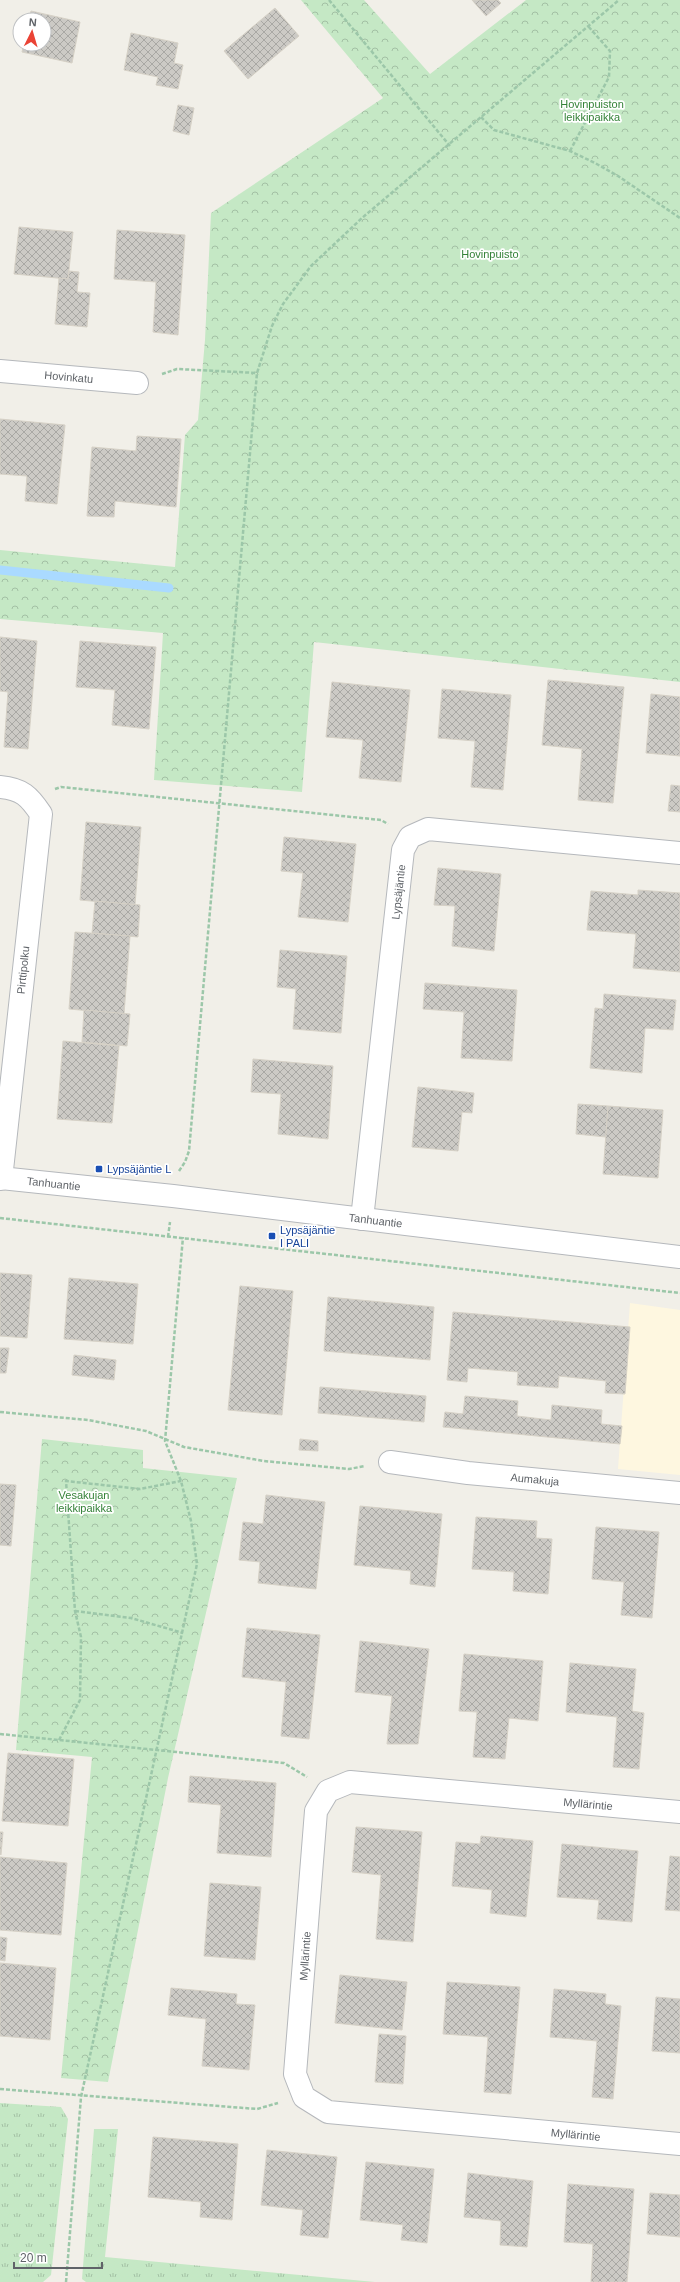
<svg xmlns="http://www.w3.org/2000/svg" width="680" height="2282" font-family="Arial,sans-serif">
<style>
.commercial{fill:#fef7e0}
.grass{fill:url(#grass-tufts)}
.forest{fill:url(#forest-crowns)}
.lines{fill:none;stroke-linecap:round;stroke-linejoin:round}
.stream{stroke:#aadaff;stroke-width:9}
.building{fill:url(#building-cross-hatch);stroke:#d6d1c6}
.minor-casing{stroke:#b5b8bc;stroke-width:24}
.path{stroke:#9cc7a9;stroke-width:2.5;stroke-dasharray:4 2;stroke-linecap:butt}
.minor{stroke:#fff;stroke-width:22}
.transit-dot{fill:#1a4fb4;stroke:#fff;stroke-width:1.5}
.labels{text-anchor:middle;stroke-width:3.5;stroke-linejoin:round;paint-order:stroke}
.park-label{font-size:11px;fill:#348238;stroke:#fff}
.street-label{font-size:11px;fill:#5f6368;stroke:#fff}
.transit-label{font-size:11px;fill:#164399;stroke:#fff;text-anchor:start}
</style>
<defs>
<pattern id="grass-tufts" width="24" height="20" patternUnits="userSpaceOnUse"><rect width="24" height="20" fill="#c5e8c5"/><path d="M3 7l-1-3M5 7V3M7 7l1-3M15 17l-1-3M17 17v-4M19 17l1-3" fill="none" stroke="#a3c0a4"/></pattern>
<pattern id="forest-crowns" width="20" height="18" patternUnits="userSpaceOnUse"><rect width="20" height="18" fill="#c5e8c5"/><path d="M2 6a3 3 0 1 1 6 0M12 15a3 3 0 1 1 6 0" fill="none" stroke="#a3c0a4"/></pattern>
<pattern id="building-cross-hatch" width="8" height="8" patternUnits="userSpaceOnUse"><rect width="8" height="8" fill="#cccac5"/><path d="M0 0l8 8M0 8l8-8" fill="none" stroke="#a9a8a4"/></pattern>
</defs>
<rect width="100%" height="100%" fill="#f1efe8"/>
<!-- commercial -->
<path class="commercial" d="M 630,1303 L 680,1310 L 680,1475 L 618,1469 Z"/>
<!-- grass -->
<g class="grass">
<path d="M 0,2103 L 61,2107 L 68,2119 L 51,2275 L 43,2282 L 0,2282 Z"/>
<path d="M 94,2129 L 118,2129 L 105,2257 L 375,2282 L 86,2282 L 82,2279 Z"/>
</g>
<!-- forest -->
<g class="forest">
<path d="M 301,0 L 364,0 L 430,74 L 526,0 L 680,0 L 680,682 L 314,642 L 302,792 L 154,780 L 163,633 L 0,619 L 0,550 L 175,567 L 185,435 L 198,420 L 205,340 L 211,213 L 383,98 Z"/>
<path d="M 42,1439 L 143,1450 L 143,1468 L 237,1478 L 168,1778 L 108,2082 L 61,2078 L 92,1757 L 16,1750 Z"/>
</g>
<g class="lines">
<!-- stream -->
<path class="stream" d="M 0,570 L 169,588"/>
</g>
<!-- building -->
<g class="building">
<path d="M 472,0 L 498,0 L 501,3 L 486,16 Z"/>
<path d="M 275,8 L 299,36 L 248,79 L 224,51 Z"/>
<path d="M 31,11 L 80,22 L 72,63 L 22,52 L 24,44 L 44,44 L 44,20 L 29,20 Z"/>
<path d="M 131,33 L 178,43 L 174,63 L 183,65 L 178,89 L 156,85 L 158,77 L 124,70 Z"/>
<path d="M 178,105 L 194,108 L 189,135 L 173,131 Z"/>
<path d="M 19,227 L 73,232 L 68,279 L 14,274 Z"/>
<path d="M 117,230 L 185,235 L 178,335 L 153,332 L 156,282 L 114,279 Z"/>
<path d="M 69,271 L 79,272 L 77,292 L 90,293 L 87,327 L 55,324 L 59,278 L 68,279 Z"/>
<path d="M 0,419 L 65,425 L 57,504 L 25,501 L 27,476 L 0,474 Z"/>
<path d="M 137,436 L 181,439 L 176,507 L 115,501 L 114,517 L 87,516 L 92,447 L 136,451 Z"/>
<path d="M 0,637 L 37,641 L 28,749 L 4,747 L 8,692 L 0,691 Z"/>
<path d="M 80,641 L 156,647 L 149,729 L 112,725 L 115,690 L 76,687 Z"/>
<path d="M 548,680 L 624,687 L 613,803 L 578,800 L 582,749 L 542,745 Z"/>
<path d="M 332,682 L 410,690 L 401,782 L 359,778 L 363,740 L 326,737 Z"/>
<path d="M 442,689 L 511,695 L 503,790 L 471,787 L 475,741 L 438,738 Z"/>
<path d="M 651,694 L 680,697 L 680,756 L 646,753 Z"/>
<path d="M 671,785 L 680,786 L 680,812 L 668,811 Z"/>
<path d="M 86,822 L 141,827 L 135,905 L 80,900 Z"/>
<path d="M 284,837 L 356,844 L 348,922 L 298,917 L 303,873 L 281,871 Z"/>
<path d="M 438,868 L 501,874 L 494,951 L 452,946 L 455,906 L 434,905 Z"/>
<path d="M 638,890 L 680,893 L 680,972 L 633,968 L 636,934 L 587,930 L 591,891 L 638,895 Z"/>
<path d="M 95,901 L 140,905 L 138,937 L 92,933 Z"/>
<path d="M 75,932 L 130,936 L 124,1014 L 69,1009 Z"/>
<path d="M 280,950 L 347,956 L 341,1033 L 293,1029 L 296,989 L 277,987 Z"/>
<path d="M 425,983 L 517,990 L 512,1061 L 461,1058 L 464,1012 L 423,1009 Z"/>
<path d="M 604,994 L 676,1000 L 673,1030 L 645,1028 L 642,1073 L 590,1068 L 595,1008 L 603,1009 Z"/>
<path d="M 84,1010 L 130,1014 L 127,1046 L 82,1042 Z"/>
<path d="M 63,1041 L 119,1046 L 112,1123 L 57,1119 Z"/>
<path d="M 253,1059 L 333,1066 L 328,1139 L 278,1134 L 281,1094 L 251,1092 Z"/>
<path d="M 418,1087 L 474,1093 L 472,1113 L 462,1112 L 458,1151 L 412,1147 Z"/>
<path d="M 578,1104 L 608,1106 L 606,1137 L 576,1134 Z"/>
<path d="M 608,1106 L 663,1110 L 658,1178 L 603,1174 Z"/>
<path d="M 0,1273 L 32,1275 L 27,1338 L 0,1336 Z"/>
<path d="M 69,1278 L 138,1284 L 133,1344 L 64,1339 Z"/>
<path d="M 240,1286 L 293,1291 L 282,1415 L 228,1410 Z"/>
<path d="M 328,1297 L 434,1307 L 430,1360 L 324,1351 Z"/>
<path d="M 453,1312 L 630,1327 L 625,1394 L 605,1393 L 606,1381 L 559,1376 L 558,1388 L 517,1385 L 518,1372 L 468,1368 L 467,1382 L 447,1380 Z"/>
<path d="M 0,1348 L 9,1348 L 6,1373 L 0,1373 Z"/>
<path d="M 74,1355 L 116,1360 L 114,1380 L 72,1375 Z"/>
<path d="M 320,1387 L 426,1396 L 424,1422 L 318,1413 Z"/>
<path d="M 465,1396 L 518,1401 L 517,1416 L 551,1420 L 552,1405 L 602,1410 L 601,1424 L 622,1426 L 620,1444 L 443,1427 L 445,1412 L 463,1414 Z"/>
<path d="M 300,1439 L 318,1441 L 318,1451 L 299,1450 Z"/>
<path d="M 0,1484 L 16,1485 L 11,1546 L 0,1545 Z"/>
<path d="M 266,1495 L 325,1502 L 316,1589 L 258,1583 L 260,1562 L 239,1560 L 243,1522 L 263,1524 Z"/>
<path d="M 360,1506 L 442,1514 L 435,1587 L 410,1584 L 411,1571 L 354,1565 Z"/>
<path d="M 476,1517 L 537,1521 L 536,1538 L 552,1539 L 548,1594 L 513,1591 L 514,1572 L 472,1569 Z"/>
<path d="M 596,1527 L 659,1532 L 652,1618 L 621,1615 L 624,1582 L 592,1579 Z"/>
<path d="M 247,1628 L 320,1635 L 309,1739 L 281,1736 L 286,1682 L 242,1677 Z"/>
<path d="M 360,1641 L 429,1649 L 418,1744 L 387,1744 L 392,1696 L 355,1692 Z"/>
<path d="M 464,1654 L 543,1661 L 538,1721 L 509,1718 L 505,1759 L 473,1757 L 477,1712 L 459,1711 Z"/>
<path d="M 570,1663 L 636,1669 L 632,1711 L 644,1713 L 639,1769 L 613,1767 L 617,1717 L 566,1712 Z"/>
<path d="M 8,1753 L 74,1759 L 68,1826 L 2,1821 Z"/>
<path d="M 190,1776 L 276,1783 L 271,1857 L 217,1853 L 221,1805 L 188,1802 Z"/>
<path d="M 356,1827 L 422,1832 L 413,1942 L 376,1939 L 381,1875 L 352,1872 Z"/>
<path d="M 0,1832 L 3,1832 L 1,1855 L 0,1854 Z"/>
<path d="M 481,1836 L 533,1841 L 526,1917 L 490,1913 L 492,1890 L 452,1886 L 456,1842 L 480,1844 Z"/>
<path d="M 562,1844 L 638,1851 L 632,1922 L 597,1919 L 599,1900 L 557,1897 Z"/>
<path d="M 670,1856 L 680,1857 L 680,1911 L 665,1910 Z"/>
<path d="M 0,1857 L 67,1863 L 61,1935 L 0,1930 Z"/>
<path d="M 210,1883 L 261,1887 L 255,1960 L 204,1956 Z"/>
<path d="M 0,1937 L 7,1938 L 5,1961 L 0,1960 Z"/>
<path d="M 0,1963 L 56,1968 L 50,2040 L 0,2036 Z"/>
<path d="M 340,1975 L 407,1982 L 402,2030 L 335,2023 Z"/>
<path d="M 447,1982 L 520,1987 L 511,2094 L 484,2092 L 488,2037 L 443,2034 Z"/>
<path d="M 171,1988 L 237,1994 L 236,2004 L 255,2005 L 249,2070 L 202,2066 L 206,2019 L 168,2015 Z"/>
<path d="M 554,1989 L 606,1994 L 605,2004 L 621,2006 L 613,2099 L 592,2097 L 597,2041 L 550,2037 Z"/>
<path d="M 656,1997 L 680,1999 L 680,2053 L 652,2051 Z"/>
<path d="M 379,2034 L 406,2036 L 403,2084 L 375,2082 Z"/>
<path d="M 153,2137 L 238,2144 L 232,2220 L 200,2217 L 201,2202 L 148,2197 Z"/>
<path d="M 267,2150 L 337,2157 L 328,2238 L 300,2235 L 303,2210 L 261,2205 Z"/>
<path d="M 366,2162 L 434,2169 L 427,2243 L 401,2240 L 403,2225 L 360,2220 Z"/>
<path d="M 468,2173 L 533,2181 L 527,2247 L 500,2245 L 501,2221 L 464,2217 Z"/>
<path d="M 568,2184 L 634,2189 L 627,2282 L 591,2282 L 593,2244 L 564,2242 Z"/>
<path d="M 650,2193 L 680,2195 L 680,2237 L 647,2234 Z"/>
</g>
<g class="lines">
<!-- minor casing -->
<g class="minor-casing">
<g id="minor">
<path id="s1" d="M 0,371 L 137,383"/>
<path d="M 0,787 C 22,789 29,796 41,814 L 1,1179"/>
<path id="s2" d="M 0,1178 L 173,1196 L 680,1257"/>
<path id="s3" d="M 362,1219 L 403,850 L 410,837 L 428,829 L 680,853"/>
<path id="s4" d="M 390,1462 L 468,1473 L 680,1493"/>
<path id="s5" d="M 680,1812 L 350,1782 L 328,1791 L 316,1811 L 295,2074 L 304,2097 L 328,2112 L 680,2144"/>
</g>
</g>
<!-- path -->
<g class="path">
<path d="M 329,0 L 450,146"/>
<path d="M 481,117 L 494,130 L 570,151 L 595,163 L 618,176 L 680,218"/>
<path d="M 570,151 L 609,77 L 610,51 L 588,26"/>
<path d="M 162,374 L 177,369 L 257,373"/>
<path d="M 55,789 L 61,787 L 381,820 L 388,824"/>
<path d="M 179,1171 L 185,1162 L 189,1151 L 257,373 L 272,326 L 283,304 L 311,266 L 362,218 L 619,0"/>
<path d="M 0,1218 L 680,1293"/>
<path d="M 168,1237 L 170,1222"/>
<path d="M 0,1412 L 88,1420 L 146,1431 L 184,1447 L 264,1461 L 349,1469 L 365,1466"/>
<path d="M 75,1611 L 131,1618 L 183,1633"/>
<path d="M 0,1734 L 284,1763 L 307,1777"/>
<path d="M 59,1740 L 80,1700 L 81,1637 L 75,1611 L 66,1481 L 140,1489 L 181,1481"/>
<path d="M 0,2089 L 257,2109 L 278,2103"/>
<path d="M 66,2282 L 81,2097 L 197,1564 L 191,1521 L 181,1481 L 165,1441 L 183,1237"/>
</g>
<!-- minor -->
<use href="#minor" class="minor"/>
</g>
<!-- markers -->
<g class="transit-dot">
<rect x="95" y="1165" width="8" height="8" rx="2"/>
<rect x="268" y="1232" width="8" height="8" rx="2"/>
</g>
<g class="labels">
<!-- park labels -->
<g class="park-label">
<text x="592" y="108">Hovinpuiston<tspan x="592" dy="13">leikkipaikka</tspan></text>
<text x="490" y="258">Hovinpuisto</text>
<text x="84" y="1499">Vesakujan<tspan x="84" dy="13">leikkipaikka</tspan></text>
</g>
<!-- street labels -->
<g class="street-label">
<text dy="4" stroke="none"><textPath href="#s1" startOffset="69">Hovinkatu</textPath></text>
<text dy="4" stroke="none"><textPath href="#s3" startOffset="329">Lypsäjäntie</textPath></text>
<text transform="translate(23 970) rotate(-84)" y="4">Pirttipolku</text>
<text dy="4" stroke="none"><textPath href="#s2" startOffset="54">Tanhuantie</textPath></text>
<text dy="4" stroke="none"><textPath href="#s2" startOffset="378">Tanhuantie</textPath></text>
<text dy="4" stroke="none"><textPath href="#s4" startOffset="146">Aumakuja</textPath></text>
<text transform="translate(588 1804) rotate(5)" y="4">Myllärintie</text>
<text transform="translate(305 1956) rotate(-86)" y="4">Myllärintie</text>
<text dy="4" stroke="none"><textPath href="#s5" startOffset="944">Myllärintie</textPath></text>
</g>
<!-- transit labels -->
<g class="transit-label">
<text x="107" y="1173">Lypsäjäntie L</text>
<text x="280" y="1234">Lypsäjäntie<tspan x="280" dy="13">I PALI</tspan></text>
</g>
</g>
<!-- north arrow -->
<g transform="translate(32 32) rotate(5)"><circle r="19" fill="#ffffff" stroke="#bfc1c3"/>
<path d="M0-3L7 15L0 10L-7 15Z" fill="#ea4335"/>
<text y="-6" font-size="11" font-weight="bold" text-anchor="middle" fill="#5f6368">N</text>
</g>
<!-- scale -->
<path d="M14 2262v6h88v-6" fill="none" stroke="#5f6368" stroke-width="2"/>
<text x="20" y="2262" font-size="12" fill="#5f6368" stroke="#ffffff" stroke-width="3" paint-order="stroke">20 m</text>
</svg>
